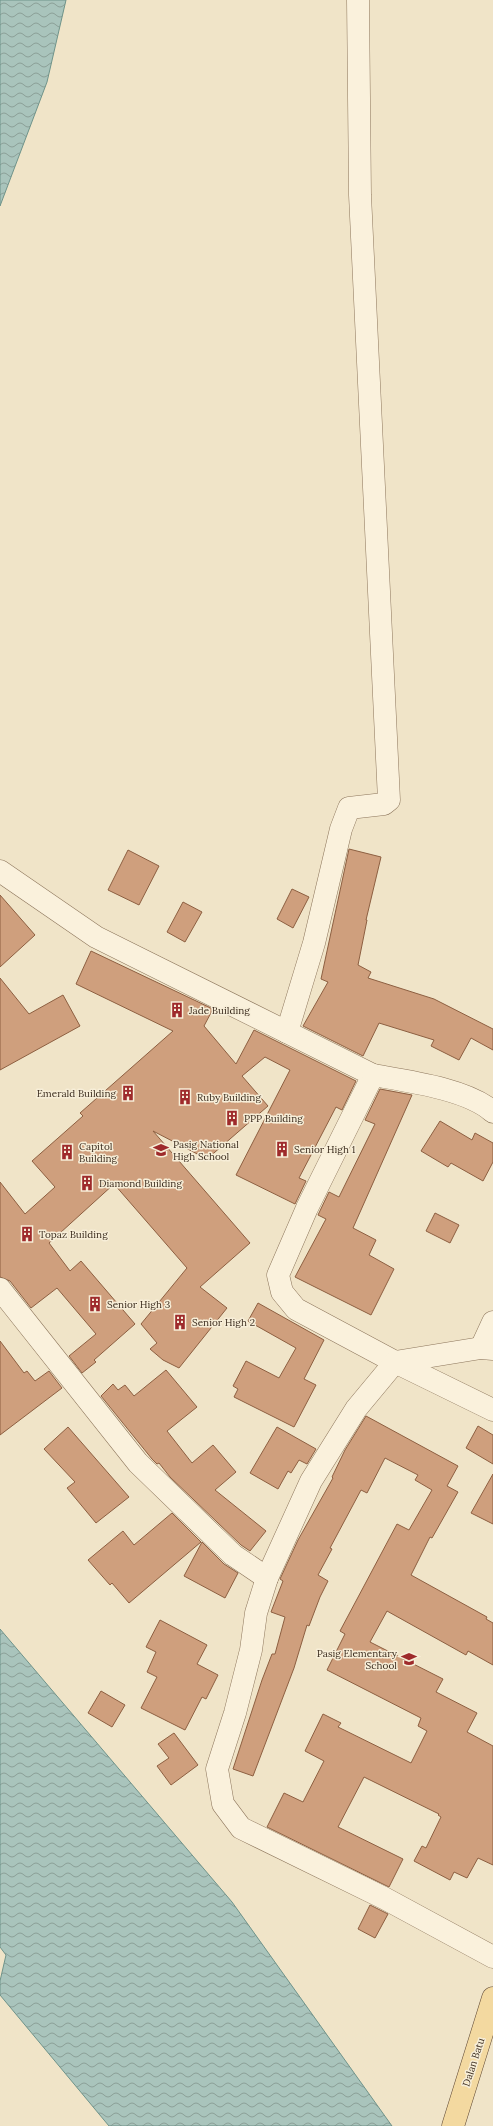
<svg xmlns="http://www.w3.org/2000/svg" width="493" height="2126" font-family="Lora,serif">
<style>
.water{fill:url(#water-waves);stroke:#6f938a}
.building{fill:#cf9f7d;stroke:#8d5f41}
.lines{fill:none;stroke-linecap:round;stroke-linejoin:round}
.street-casing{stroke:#8d765c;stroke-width:23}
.primary-casing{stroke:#5b4430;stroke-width:23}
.street{stroke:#faf1dc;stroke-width:22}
.primary{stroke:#f3d9a0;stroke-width:22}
.labels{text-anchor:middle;stroke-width:3;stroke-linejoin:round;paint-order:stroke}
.poi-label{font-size:10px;fill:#3d2e20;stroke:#f7eed8;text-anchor:start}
.street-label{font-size:10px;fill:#3d2e20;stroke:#f7eed8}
</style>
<defs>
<pattern id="water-waves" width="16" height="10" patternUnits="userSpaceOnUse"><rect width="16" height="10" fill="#a9c4bc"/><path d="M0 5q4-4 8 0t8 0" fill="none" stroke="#8ba098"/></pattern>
</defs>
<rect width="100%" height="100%" fill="#f0e4c8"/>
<!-- water -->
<g class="water">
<path d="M 0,0 L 66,0 L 47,82 L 0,206 Z"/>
<path d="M 0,1629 L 232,1902 L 392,2126 L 109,2126 L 0,1995 L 0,1981 L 6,1955 L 0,1947 Z"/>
</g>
<!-- building -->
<g class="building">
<path d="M 349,849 L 381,857 L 366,920 L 367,920 L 358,965 L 371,972 L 368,978 L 434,999 L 493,1029 L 493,1050 L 471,1038 L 459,1060 L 431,1046 L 434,1040 L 379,1023 L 363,1056 L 303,1026 L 328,982 L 321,979 Z"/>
<path d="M 128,850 L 159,866 L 139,905 L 108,890 Z"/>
<path d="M 292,889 L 309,897 L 293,928 L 277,919 Z"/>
<path d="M 0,895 L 35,935 L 0,967 Z"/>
<path d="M 183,902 L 202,912 L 185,942 L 167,932 Z"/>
<path d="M 91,951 L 213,1009 L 204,1026 L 236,1064 L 254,1030 L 356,1081 L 342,1110 L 336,1107 L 299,1178 L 306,1181 L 295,1204 L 236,1175 L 290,1070 L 265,1057 L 242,1076 L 268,1106 L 207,1159 L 153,1131 L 250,1243 L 200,1287 L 227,1308 L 179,1368 L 163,1360 L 150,1349 L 157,1343 L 141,1324 L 187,1268 L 114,1184 L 49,1243 L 70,1271 L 81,1261 L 135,1324 L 94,1360 L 96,1362 L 82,1373 L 69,1356 L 96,1334 L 57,1288 L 31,1308 L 10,1281 L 0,1277 L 0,1182 L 25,1214 L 55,1187 L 32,1161 L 83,1116 L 80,1113 L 173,1031 L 76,984 Z"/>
<path d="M 0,978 L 29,1014 L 63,995 L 80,1026 L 0,1070 Z"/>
<path d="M 380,1089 L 412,1095 L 353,1228 L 376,1240 L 369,1255 L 394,1269 L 371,1315 L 295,1277 L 326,1219 L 318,1215 L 329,1192 L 339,1197 L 375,1124 L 365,1120 Z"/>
<path d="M 440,1121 L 472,1140 L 475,1133 L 493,1143 L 493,1162 L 483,1181 L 451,1163 L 448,1167 L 421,1151 Z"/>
<path d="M 435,1213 L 459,1225 L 450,1243 L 426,1231 Z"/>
<path d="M 258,1303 L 324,1340 L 304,1379 L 316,1385 L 294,1427 L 234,1397 L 238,1389 L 233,1386 L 246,1361 L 279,1378 L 296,1348 L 248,1321 Z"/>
<path d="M 0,1341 L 24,1373 L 27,1371 L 35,1381 L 49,1371 L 62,1388 L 0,1435 Z"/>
<path d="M 166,1370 L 197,1407 L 167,1431 L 192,1463 L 213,1445 L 236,1472 L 215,1490 L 266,1531 L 250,1551 L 241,1545 L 170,1477 L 159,1463 L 157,1464 L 152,1459 L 101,1396 L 113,1384 L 118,1390 L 125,1385 L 134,1396 Z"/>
<path d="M 366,1416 L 458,1466 L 447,1486 L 458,1492 L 432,1538 L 430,1537 L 411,1575 L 487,1617 L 486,1619 L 493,1623 L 493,1665 L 468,1651 L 466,1655 L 387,1611 L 370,1642 L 443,1679 L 436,1692 L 477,1713 L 467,1732 L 493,1746 L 493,1865 L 478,1858 L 467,1878 L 454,1872 L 450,1880 L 414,1861 L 422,1846 L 426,1848 L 441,1817 L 438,1815 L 439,1814 L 364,1777 L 338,1827 L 403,1859 L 389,1887 L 267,1827 L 284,1793 L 303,1802 L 324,1761 L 305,1751 L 323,1714 L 341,1723 L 338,1727 L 411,1763 L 427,1731 L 418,1726 L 421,1718 L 327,1670 L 345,1634 L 340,1631 L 397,1524 L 409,1530 L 432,1490 L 415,1480 L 418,1475 L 385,1458 L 367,1493 L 361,1490 L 330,1548 L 332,1549 L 318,1575 L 328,1581 L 320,1597 L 309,1626 L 307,1625 L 294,1668 L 253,1776 L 233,1769 L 262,1680 L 272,1654 L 275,1654 L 285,1617 L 271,1612 L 283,1581 L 280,1579 L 298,1540 L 333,1478 L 332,1477 L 345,1450 Z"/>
<path d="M 478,1426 L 493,1435 L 493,1464 L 466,1448 Z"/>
<path d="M 68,1427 L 129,1497 L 96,1523 L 67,1488 L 75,1482 L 44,1449 Z"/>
<path d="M 277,1427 L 316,1449 L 307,1464 L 299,1460 L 291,1473 L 288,1471 L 278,1489 L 250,1473 Z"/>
<path d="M 493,1474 L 493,1524 L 471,1513 Z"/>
<path d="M 172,1513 L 201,1542 L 129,1603 L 112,1583 L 110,1585 L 88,1560 L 123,1531 L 134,1545 Z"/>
<path d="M 202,1542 L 224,1564 L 238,1573 L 225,1598 L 184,1576 Z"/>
<path d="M 160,1620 L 207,1645 L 197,1664 L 218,1675 L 206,1699 L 202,1697 L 185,1730 L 141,1708 L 157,1677 L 147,1672 L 156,1652 L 146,1647 Z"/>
<path d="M 101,1691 L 125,1705 L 112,1727 L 88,1713 Z"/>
<path d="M 174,1733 L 198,1765 L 171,1785 L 157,1766 L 169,1758 L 158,1744 Z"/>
<path d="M 370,1905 L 388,1914 L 375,1938 L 358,1929 Z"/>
</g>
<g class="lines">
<!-- street casing -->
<g class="street-casing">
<g id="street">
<path d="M 0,871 L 96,937 L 373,1075 L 307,1208 L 278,1275 L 282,1292 L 296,1309 L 395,1362 L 493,1410"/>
<path d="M 287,1032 L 314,943 L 341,829 L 349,808 L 384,804 L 389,800 L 360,195 L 358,0"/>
<path d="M 373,1075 C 407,1081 468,1089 493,1112"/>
<path d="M 0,1289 L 138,1463 L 233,1555 L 267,1578"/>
<path d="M 481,1348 L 493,1322"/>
<path d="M 493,1349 L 481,1348 L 395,1362 L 356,1409 L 311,1481 L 267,1578 L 256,1613 L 251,1650 L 235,1713 L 217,1769 L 223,1804 L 241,1828 L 384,1898 L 493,1957"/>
</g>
</g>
<!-- primary casing -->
<g class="primary-casing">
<path id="primary" d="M 453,2126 L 493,1998"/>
</g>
<!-- street -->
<use href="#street" class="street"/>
<!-- primary -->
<use href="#primary" class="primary"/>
</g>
<!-- icons -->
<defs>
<g id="building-bare" transform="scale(1.2)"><path d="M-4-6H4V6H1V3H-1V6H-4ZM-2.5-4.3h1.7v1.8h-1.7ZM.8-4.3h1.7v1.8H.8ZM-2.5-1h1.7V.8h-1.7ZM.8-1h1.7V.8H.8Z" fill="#9e2a2b" stroke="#f7eed8" stroke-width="2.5" paint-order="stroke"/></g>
<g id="school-bare" transform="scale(1.2)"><path d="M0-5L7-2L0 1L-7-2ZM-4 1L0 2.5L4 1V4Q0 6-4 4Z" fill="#9e2a2b" stroke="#f7eed8" stroke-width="2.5" paint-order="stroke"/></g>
</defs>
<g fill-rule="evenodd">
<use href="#building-bare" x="177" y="1010"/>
<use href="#building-bare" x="128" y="1093"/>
<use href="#building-bare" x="185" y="1097"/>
<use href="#building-bare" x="232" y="1118"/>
<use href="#building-bare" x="282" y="1149"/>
<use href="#school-bare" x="161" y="1150"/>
<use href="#building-bare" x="67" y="1152"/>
<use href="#building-bare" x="87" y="1183"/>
<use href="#building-bare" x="27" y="1234"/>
<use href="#building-bare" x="95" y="1304"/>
<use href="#building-bare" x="180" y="1322"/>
<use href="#school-bare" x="409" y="1659"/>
</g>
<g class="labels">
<!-- poi labels -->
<g class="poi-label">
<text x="189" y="1014">Jade Building</text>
<text x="116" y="1097" text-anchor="end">Emerald Building</text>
<text x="197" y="1101">Ruby Building</text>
<text x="244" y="1122">PPP Building</text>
<text x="173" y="1148">Pasig National<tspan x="173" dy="12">High School</tspan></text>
<text x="79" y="1150">Capitol<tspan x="79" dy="12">Building</tspan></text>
<text x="294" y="1153">Senior High 1</text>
<text x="99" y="1187">Diamond Building</text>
<text x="39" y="1238">Topaz Building</text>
<text x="107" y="1308">Senior High 3</text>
<text x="192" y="1326">Senior High 2</text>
<text x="397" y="1657" text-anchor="end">Pasig Elementary<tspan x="397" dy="12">School</tspan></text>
</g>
<!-- street labels -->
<g class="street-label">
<text transform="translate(473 2062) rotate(-72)" y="4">Dalan Batu</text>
</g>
</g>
</svg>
